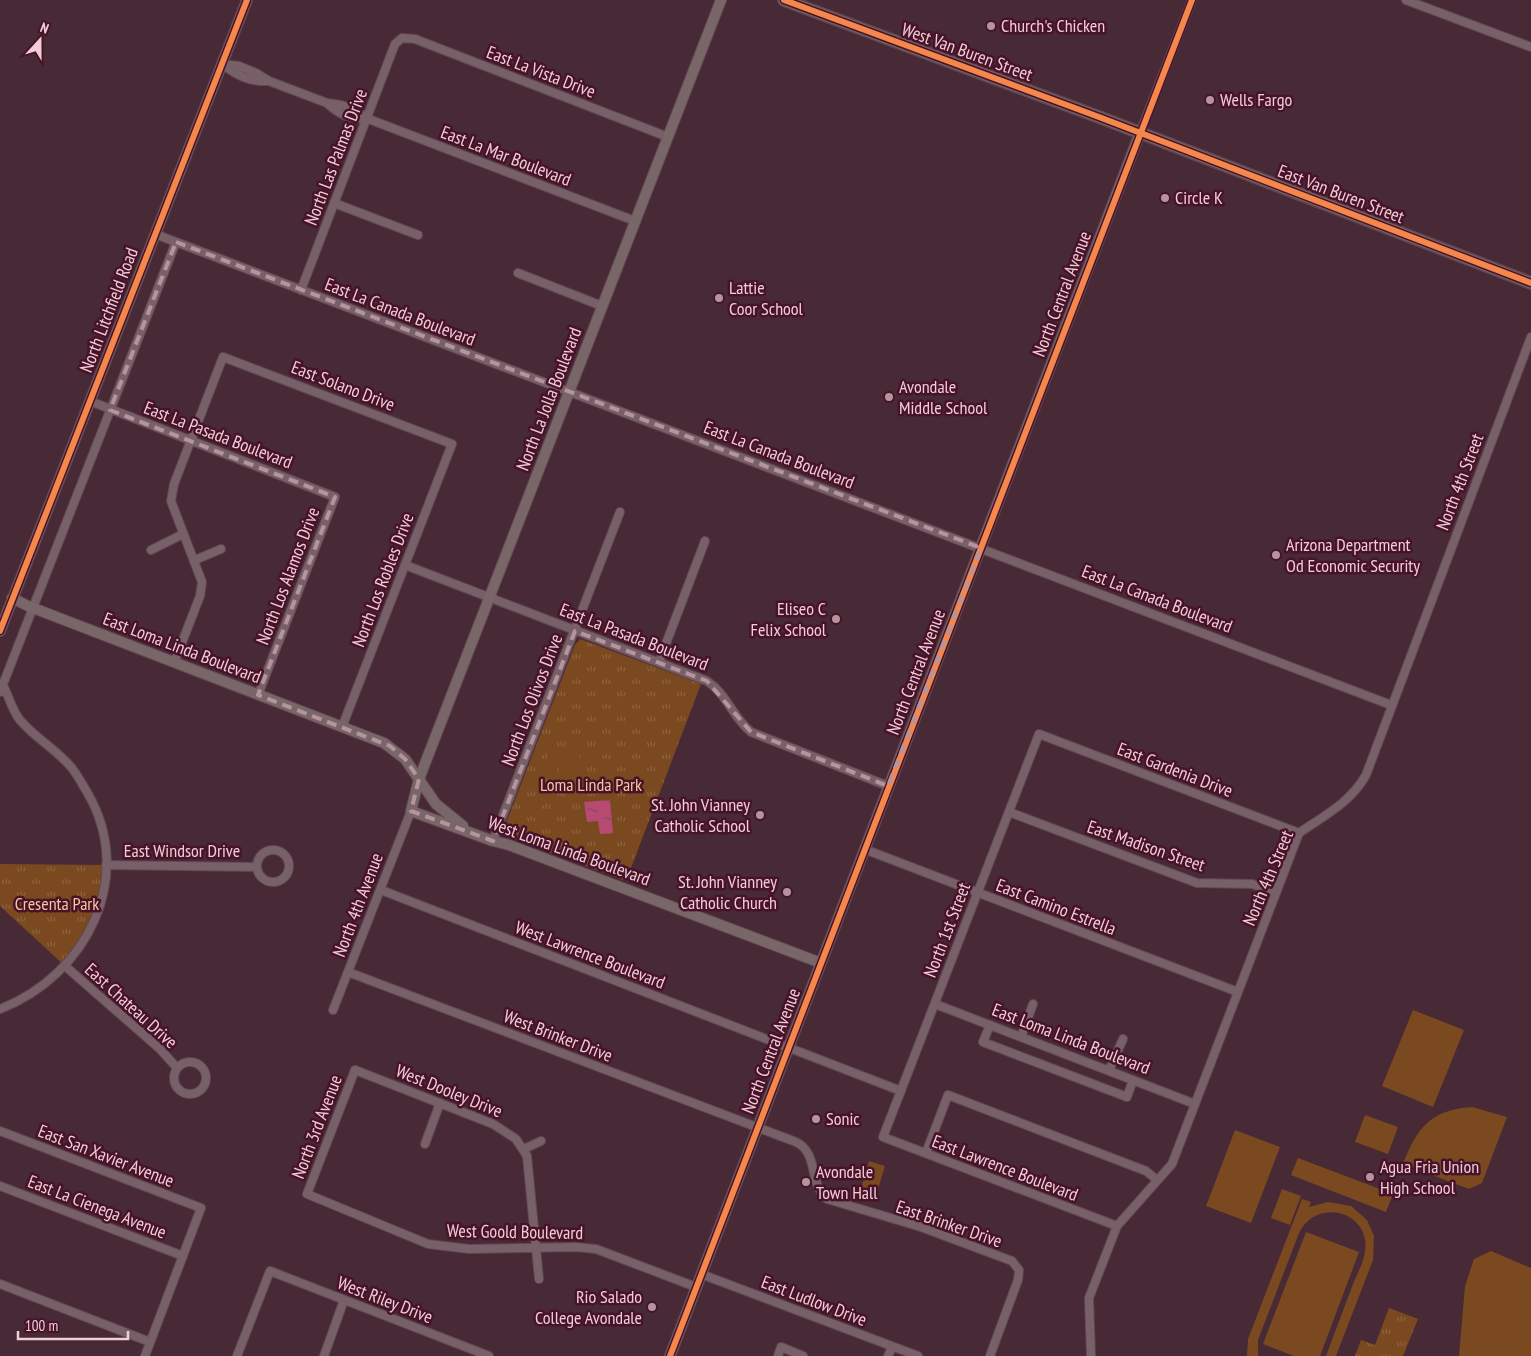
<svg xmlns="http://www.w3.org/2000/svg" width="1531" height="1356" font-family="'PT Sans Narrow',sans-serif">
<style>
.grass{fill:url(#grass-tufts)}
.pitch{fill:#7b491f}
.water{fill:url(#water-ripples)}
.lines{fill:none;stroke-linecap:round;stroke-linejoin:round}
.street-casing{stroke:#624751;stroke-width:10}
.secondary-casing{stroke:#624751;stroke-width:12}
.primary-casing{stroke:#624751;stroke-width:14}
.street{stroke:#776067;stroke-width:8}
.secondary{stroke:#786668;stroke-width:10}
.primary{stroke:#776664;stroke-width:11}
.cycleway-casing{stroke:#481328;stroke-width:9}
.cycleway{stroke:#f5874c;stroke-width:6}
.marked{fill:none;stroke:#b6949e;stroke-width:4;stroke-dasharray:10 6;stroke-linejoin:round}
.poi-dot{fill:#b6949e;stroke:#481328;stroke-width:2}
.labels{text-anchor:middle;stroke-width:5;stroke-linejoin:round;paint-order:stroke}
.poi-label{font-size:18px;fill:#f1cdd7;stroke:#481328;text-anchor:start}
.street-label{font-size:18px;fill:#f1cdd7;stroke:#481328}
.park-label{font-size:18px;fill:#f5c6a0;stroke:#481328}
</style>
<defs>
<pattern id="grass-tufts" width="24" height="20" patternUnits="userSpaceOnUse" patternTransform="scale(1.25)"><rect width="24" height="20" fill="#7b491f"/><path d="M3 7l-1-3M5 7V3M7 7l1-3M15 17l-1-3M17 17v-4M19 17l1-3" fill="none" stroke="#8e623f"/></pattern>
<pattern id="water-ripples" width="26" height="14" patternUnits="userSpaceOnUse" patternTransform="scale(1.25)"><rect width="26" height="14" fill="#b64a73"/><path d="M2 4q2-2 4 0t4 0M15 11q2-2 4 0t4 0" fill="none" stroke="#8a455f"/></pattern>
</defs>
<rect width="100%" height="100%" fill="#472a35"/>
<!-- grass -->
<g class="grass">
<path d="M 580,639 L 701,684 L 626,881 L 508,837 L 503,831 L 575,645 Z"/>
<path d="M 0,864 L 106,865 L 98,913 L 65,966 L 0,906 Z"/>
<path d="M 1389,1308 L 1418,1319 L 1403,1356 L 1355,1356 L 1361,1340 L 1375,1345 Z"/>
</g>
<!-- pitch -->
<g class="pitch">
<path d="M 553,745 L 565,750 L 555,775 L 543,770 Z"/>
<path d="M 567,751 L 580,755 L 570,780 L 557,776 Z"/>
<path d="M 1413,1010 L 1464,1030 L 1433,1107 L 1382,1086 Z"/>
<path d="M 1472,1107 L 1507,1117 L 1482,1183 L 1469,1189 L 1403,1164 C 1417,1127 1431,1110 1472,1107 Z"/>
<path d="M 1365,1115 L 1398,1127 L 1388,1154 L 1355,1142 Z"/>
<path d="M 1235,1130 L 1280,1147 L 1251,1223 L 1206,1206 Z"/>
<path d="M 1298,1158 L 1393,1194 L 1386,1212 L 1291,1175 Z"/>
<path d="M 869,1161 L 885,1166 L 877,1192 L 861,1188 Z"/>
<path d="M 1282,1189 L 1301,1196 L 1290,1225 L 1271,1218 Z"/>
<path d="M 1302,1199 L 1311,1202 L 1309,1207 L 1328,1202 L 1351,1206 L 1367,1220 L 1374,1236 L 1373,1260 L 1336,1356 L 1326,1356 C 1335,1332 1344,1308 1353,1284 C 1357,1274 1364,1262 1365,1251 C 1371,1211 1316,1197 1299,1233 L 1258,1340 L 1258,1356 L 1247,1356 L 1248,1339 Z"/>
<path d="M 1306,1232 L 1359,1252 L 1320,1356 L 1294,1356 L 1263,1344 Z"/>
<path d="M 1491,1251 L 1531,1268 L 1531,1356 L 1459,1356 L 1465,1286 L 1474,1259 Z"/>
</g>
<!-- water -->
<path class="water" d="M 610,800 L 613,833 L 600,834 L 598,821 L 587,822 L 584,802 Z"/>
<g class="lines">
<!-- street casing -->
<g class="street-casing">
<g id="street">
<path d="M 1406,0 L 1531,47"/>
<path d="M 221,64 L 239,66 L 256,73 L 269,81 L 327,103 L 341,105 L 357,111 L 366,118 L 635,221"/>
<path d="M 223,65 C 238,76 250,82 269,81"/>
<path d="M 328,104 C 339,114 350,120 366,118"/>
<path d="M 1140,133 L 1192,0"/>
<path d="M 334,203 L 418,235"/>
<path d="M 155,234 L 1391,705"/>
<path d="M 518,273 L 602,306"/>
<path d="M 301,290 L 395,44 L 402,38 L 415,39 L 668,137"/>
<path d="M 90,401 L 335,497 L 258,695"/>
<path d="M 151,550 L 183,534"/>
<path d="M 195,560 L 221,549"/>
<path d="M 405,565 L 707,681 C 727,694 733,718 751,732 L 888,786"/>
<path d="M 659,662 L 705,541"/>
<path d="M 174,663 L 200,596 L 202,582 L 171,501 L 174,484 L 223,357 L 452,444 L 342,727"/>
<path d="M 0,692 L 176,242"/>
<path d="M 1009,812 L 1197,883 L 1252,884 L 1276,892"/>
<path d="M 493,841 L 620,512"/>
<path d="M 864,849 L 1238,992"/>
<circle cx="273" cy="866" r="16"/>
<path d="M 106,865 L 257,867"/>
<path d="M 381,890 L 901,1091"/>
<path d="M 65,966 L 160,1049 L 177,1068"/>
<path d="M 348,972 L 796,1142 C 819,1153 808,1183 827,1199 L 921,1227 L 1012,1261 L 1019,1270 L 1018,1280 L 990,1356"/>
<path d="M 935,1004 L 1195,1104"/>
<path d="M 0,1009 C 86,976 137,877 87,792 C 82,784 77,774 71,767 C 56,749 35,738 20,720 C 11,709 9,695 2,684"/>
<path d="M 333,1010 L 411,811"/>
<path d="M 990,1025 L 983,1042 L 1127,1097 L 1133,1080"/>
<path d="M 1021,1037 L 1033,1004"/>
<circle cx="190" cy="1078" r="16"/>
<path d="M 1109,1070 L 1123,1039"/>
<path d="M 0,1131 L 201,1208 L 145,1356"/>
<path d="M 425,1144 L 440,1103"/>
<path d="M 524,1149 L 541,1141"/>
<path d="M 926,1153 L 948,1095 L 1146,1171 L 1157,1180"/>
<path d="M 0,1186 L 183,1256"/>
<path d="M 1117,1226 L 883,1137 L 1039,734 L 1299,833"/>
<path d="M 701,1274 L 918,1356"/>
<path d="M 539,1279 L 527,1156 L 516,1139 L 493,1124 L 355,1070 L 307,1194 L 428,1244 L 469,1249 L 575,1247 L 596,1249 L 696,1287"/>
<path d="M 0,1284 L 150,1342"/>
<path d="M 237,1356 L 270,1271 L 489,1356"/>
<path d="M 324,1356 L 344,1300"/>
<path d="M 778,1356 L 781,1347 L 803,1356"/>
<path d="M 888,1356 L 892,1347"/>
<path d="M 1091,1356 L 1089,1298 L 1117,1226 L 1172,1164 L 1299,833 C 1324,816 1351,802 1366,775 L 1531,337"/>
</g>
</g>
<!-- secondary casing -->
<g class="secondary-casing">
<g id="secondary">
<path d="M 721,0 L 419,779 L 411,811 L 493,841 L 509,845 L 821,963"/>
<path d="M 12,598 L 28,606 L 384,743 L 405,759 L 436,804 L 463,826"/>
<path d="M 0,631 L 247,0"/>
<path d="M 670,1356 L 1140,133"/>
</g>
</g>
<!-- primary casing -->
<g class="primary-casing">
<path id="primary" d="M 784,0 L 1099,117 L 1531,283"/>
</g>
<!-- street -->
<use href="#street" class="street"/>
<!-- secondary -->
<use href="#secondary" class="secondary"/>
<!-- primary -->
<use href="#primary" class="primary"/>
<!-- cycleway casing -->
<g class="cycleway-casing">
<g id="cycleway">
<path d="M 784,0 L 1099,117 L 1531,283"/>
<path d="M 0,631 L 247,0"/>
<path d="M 670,1356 L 1192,0"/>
</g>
</g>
<!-- cycleway -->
<use href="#cycleway" class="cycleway"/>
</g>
<!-- marked area -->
<path class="marked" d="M 176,242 L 981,548 L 888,786 L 751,732 L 707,681 L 575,631 L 493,841 L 411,811 L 419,779 L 405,759 L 390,746 L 258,695 L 335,497 L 110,410 Z"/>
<!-- markers -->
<g class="poi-dot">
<circle cx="991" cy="26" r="5"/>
<circle cx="1210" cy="100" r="5"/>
<circle cx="1165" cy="198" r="5"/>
<circle cx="719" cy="298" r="5"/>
<circle cx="889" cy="397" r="5"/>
<circle cx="1276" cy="555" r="5"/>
<circle cx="836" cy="619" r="5"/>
<circle cx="760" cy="815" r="5"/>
<circle cx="787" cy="892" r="5"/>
<circle cx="816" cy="1119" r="5"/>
<circle cx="1370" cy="1177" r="5"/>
<circle cx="806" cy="1182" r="5"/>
<circle cx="652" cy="1307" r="5"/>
</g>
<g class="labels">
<!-- poi labels -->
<g class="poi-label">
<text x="1001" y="32">Church's Chicken</text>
<text x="1220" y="106">Wells Fargo</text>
<text x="1175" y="204">Circle K</text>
<text x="729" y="294">Lattie<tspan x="729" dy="21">Coor School</tspan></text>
<text x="899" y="393">Avondale<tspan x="899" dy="21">Middle School</tspan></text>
<text x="1286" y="551">Arizona Department<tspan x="1286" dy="21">Od Economic Security</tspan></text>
<text x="826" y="615" text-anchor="end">Eliseo C<tspan x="826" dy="21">Felix School</tspan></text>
<text x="750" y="811" text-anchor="end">St. John Vianney<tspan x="750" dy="21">Catholic School</tspan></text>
<text x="777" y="888" text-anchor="end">St. John Vianney<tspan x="777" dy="21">Catholic Church</tspan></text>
<text x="826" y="1125">Sonic</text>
<text x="1380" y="1173">Agua Fria Union<tspan x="1380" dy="21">High School</tspan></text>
<text x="816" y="1178">Avondale<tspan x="816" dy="21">Town Hall</tspan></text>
<text x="642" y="1303" text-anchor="end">Rio Salado<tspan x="642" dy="21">College Avondale</tspan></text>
</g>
<!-- street labels -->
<g class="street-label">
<text transform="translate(967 52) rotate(20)" y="6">West Van Buren Street</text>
<text transform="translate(541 72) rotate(21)" y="6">East La Vista Drive</text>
<text transform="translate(506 156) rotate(21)" y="6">East La Mar Boulevard</text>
<text transform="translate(336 157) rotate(-69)" y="6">North Las Palmas Drive</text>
<text transform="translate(1341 194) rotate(21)" y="6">East Van Buren Street</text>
<text transform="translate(1062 294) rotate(-69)" y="6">North Central Avenue</text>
<text transform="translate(109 310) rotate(-69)" y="6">North Litchfield Road</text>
<text transform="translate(400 312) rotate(21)" y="6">East La Canada Boulevard</text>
<text transform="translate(343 386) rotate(21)" y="6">East Solano Drive</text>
<text transform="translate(549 399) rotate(-69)" y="6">North La Jolla Boulevard</text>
<text transform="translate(218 435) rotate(21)" y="6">East La Pasada Boulevard</text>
<text transform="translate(779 455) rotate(21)" y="6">East La Canada Boulevard</text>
<text transform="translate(1460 482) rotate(-69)" y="6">North 4th Street</text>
<text transform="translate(288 576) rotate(-69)" y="6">North Los Alamos Drive</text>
<text transform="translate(383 580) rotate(-69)" y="6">North Los Robles Drive</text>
<text transform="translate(1157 599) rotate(21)" y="6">East La Canada Boulevard</text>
<text transform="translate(634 637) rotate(21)" y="6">East La Pasada Boulevard</text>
<text transform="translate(182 648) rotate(21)" y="6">East Loma Linda Boulevard</text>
<text transform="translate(916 672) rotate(-69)" y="6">North Central Avenue</text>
<text transform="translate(532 700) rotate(-69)" y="6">North Los Olivos Drive</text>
<text transform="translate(1175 770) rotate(21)" y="6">East Gardenia Drive</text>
<text transform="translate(1146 846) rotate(19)" y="6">East Madison Street</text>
<text x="182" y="857">East Windsor Drive</text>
<text transform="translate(569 851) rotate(20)" y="6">West Loma Linda Boulevard</text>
<text transform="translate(1268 878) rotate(-67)" y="6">North 4th Street</text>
<text transform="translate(358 905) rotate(-69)" y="6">North 4th Avenue</text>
<text transform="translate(1056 907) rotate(21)" y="6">East Camino Estrella</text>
<text transform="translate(947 930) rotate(-69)" y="6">North 1st Street</text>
<text transform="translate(590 955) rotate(21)" y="6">West Lawrence Boulevard</text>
<text transform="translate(131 1006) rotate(42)" y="6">East Chateau Drive</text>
<text transform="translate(558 1036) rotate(21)" y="6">West Brinker Drive</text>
<text transform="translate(1071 1039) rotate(21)" y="6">East Loma Linda Boulevard</text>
<text transform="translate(771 1051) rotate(-69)" y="6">North Central Avenue</text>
<text transform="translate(449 1091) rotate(22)" y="6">West Dooley Drive</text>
<text transform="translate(317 1127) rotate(-69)" y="6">North 3rd Avenue</text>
<text transform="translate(106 1156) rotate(21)" y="6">East San Xavier Avenue</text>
<text transform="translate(1005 1168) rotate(21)" y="6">East Lawrence Boulevard</text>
<text transform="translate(97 1207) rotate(21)" y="6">East La Cienega Avenue</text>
<text transform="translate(949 1224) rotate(19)" y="6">East Brinker Drive</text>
<text transform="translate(515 1232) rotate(1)" y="6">West Goold Boulevard</text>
<text transform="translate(385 1300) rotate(21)" y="6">West Riley Drive</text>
<text transform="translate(814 1301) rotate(21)" y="6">East Ludlow Drive</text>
</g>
<!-- park labels -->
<g class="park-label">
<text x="591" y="791">Loma Linda Park</text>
<text x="57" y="910">Cresenta Park</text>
</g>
</g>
<!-- north arrow -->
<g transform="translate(40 40) rotate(21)" stroke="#481328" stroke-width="4" paint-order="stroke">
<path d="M0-4L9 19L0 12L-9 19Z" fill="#f1cdd7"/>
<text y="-8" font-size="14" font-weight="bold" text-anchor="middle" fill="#f1cdd7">N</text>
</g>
<!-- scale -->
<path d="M18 1331v8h110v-8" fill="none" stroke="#f1cdd7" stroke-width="2.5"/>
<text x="25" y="1331" font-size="15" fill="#f1cdd7" stroke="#481328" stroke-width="4" paint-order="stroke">100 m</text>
</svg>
